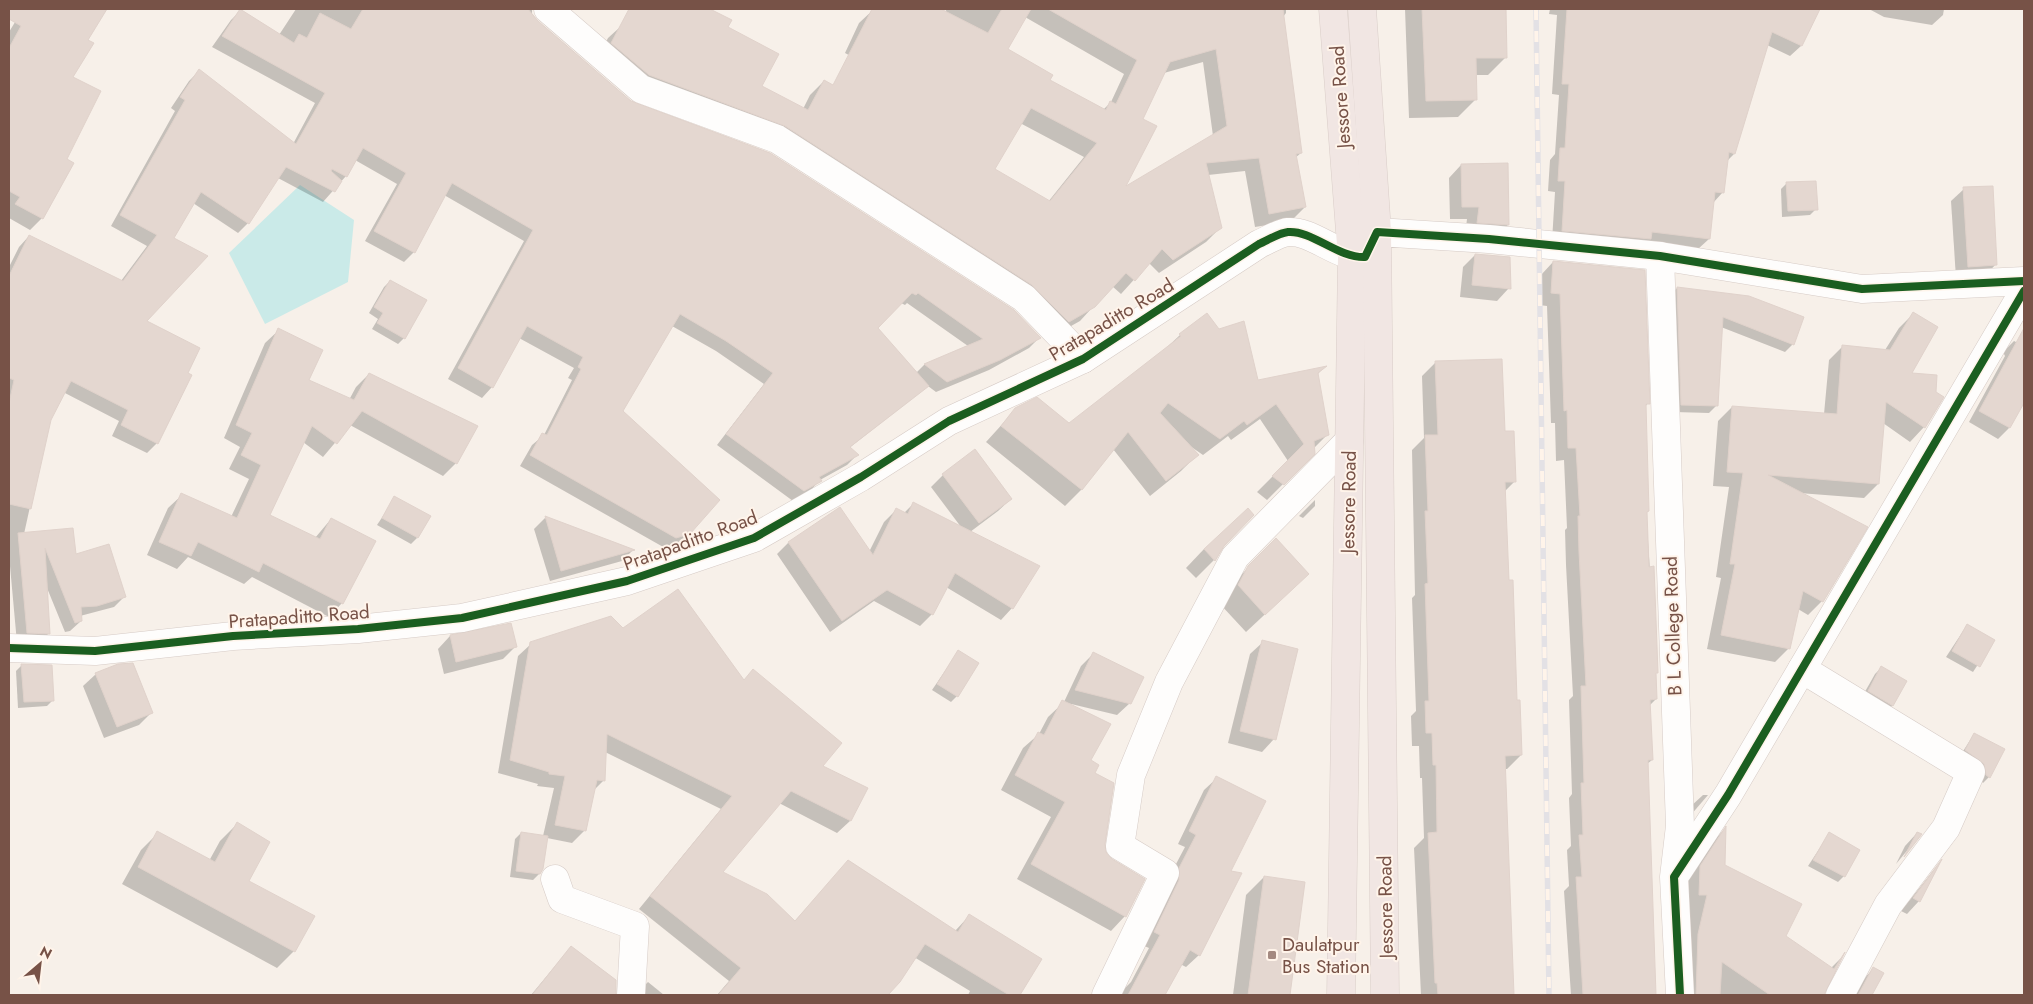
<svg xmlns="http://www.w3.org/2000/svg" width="2033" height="1004" font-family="Jost,sans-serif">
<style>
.water{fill:#caeae8}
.shadow{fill:#0003;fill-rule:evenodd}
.building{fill:#e4d7d0;stroke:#e0d2cb;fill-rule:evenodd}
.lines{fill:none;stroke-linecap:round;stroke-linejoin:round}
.minor-casing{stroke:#d6cbc6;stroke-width:29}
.highway-casing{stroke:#d9cdc8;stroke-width:29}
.minor{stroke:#fefdfc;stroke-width:28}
.highway{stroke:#f1e6e3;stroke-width:28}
.rail-casing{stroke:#e3e1e5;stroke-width:5.5}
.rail{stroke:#fff4ea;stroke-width:4;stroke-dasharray:11;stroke-linecap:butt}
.cycleway-casing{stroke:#fff4ea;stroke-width:11}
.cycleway{stroke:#1b5e20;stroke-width:8}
.poi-dot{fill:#a48980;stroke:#fff4ea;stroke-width:2}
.labels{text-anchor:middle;stroke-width:4;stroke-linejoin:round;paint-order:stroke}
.street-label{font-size:19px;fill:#775247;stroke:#fff4ea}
.poi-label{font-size:19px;fill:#775247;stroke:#fff4ea;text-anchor:start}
</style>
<rect width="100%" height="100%" fill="#f7f0e9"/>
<!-- water -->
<path class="water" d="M 300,185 L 354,220 L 348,282 L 265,324 L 229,253 Z"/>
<!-- shadow -->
<g class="shadow">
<path d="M 23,9 L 106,9 L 87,40 L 71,78 L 65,160 L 42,218 L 30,230 L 9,218 L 9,32 Z"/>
<path d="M 296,9 L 532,9 L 532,14 L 537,21 L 630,102 L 1039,338 L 1029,348 L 989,370 L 936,392 L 928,386 L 849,448 L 857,455 L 847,465 L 820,480 L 810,491 L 793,501 L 717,445 L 764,384 L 716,351 L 672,326 L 621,411 L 689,533 L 678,544 L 665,548 L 520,466 L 532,445 L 544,435 L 572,380 L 568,378 L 574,368 L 519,338 L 492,387 L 482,398 L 448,379 L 524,241 L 444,195 L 414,252 L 404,262 L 365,241 L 397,184 L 355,160 L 346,176 L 323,202 L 278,178 L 248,223 L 238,233 L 193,203 L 172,239 L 145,321 L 157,443 L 147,453 L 112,436 L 119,421 L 63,392 L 49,420 L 24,534 L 74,556 L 124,597 L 114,607 L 80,616 L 81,621 L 70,631 L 65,632 L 47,588 L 49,633 L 39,644 L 17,643 L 9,555 L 9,267 L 19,247 L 29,236 L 121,281 L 147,246 L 111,226 L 175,111 L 171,108 L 189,81 L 199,71 L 293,144 L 315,103 L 212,47 L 231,20 L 241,10 L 279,35 ZM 901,303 L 905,305 L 907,303 L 968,346 L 924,365 L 916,373 L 876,328 Z"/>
<path d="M 640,9 L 708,9 L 730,20 L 726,28 L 760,87 L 803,109 L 810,95 L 824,81 L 833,86 L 930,99 L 845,53 L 859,23 L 873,10 L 879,13 L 881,9 L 938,9 L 945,12 L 947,9 L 1286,9 L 1286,13 L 1283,17 L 1301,153 L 1295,158 L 1305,207 L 1291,221 L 1255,227 L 1245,171 L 1208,175 L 1220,228 L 1206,242 L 1159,273 L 1149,263 L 1121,294 L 1112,286 L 1080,321 L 1055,335 L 772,139 L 598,57 L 608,38 ZM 1025,17 L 1124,74 L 1111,102 L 1103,110 L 1048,81 L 1006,50 ZM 1203,62 L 1213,136 L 1123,189 L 1141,119 L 1164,73 ZM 1020,123 L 1084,157 L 1048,202 L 993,170 Z"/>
<path d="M 1405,9 L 1505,9 L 1506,57 L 1488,75 L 1475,75 L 1476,99 L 1458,117 L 1409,118 Z"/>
<path d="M 1550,9 L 1799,9 L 1815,17 L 1801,46 L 1790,56 L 1767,45 L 1734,154 L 1727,161 L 1723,192 L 1713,203 L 1709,239 L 1698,249 L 1552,241 L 1555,192 L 1548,191 L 1550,160 L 1555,154 L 1559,95 L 1552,94 L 1557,15 L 1549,14 Z"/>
<path d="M 1869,9 L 1944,9 L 1943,15 L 1932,25 L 1884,17 Z"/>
<path d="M 1461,165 L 1508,225 L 1495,237 L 1465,235 L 1467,219 L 1450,219 L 1449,178 Z"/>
<path d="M 1787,183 L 1816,209 L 1810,215 L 1782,217 L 1781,189 Z"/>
<path d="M 1964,189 L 1996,264 L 1984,277 L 1956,278 L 1951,201 Z"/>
<path d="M 1475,255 L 1509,288 L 1497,301 L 1460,297 L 1463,267 Z"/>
<path d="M 1553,262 L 1648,403 L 1645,407 L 1648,511 L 1646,513 L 1657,672 L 1655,674 L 1656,699 L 1649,706 L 1652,760 L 1647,764 L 1655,995 L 1571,995 L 1564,891 L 1569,886 L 1567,850 L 1571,846 L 1569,798 L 1572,794 L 1569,700 L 1573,696 L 1566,565 L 1565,530 L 1567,528 L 1564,460 L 1556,461 L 1555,423 L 1551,423 L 1547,306 L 1539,305 L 1541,275 Z"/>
<path d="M 390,281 L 404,338 L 398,344 L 372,329 L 378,319 L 369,313 L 384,287 Z"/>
<path d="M 1677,288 L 1793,344 L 1785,352 L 1721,327 L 1717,405 L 1709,413 L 1674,412 L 1670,296 Z"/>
<path d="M 1913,314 L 1910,374 L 1924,427 L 1910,442 L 1883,423 L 1878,484 L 1864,498 L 1799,493 L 1822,601 L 1808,615 L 1798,609 L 1789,648 L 1775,662 L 1707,649 L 1721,578 L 1716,577 L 1729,487 L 1713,486 L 1718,421 L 1732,407 L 1824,414 L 1829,360 L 1843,346 L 1885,350 L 1899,328 Z"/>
<path d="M 279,330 L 307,380 L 349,400 L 356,387 L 369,374 L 456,463 L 443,476 L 350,425 L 323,457 L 303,442 L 269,516 L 315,538 L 331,519 L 342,603 L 329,617 L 252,577 L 244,584 L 188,557 L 177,569 L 147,555 L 168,508 L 182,495 L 231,517 L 249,479 L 229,469 L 240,447 L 224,438 L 265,343 Z"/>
<path d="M 1180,335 L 1257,382 L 1323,368 L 1317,375 L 1328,434 L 1313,449 L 1314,453 L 1267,500 L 1257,492 L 1288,461 L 1260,419 L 1231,440 L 1228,436 L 1203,455 L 1190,446 L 1197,455 L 1181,471 L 1150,496 L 1113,449 L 1081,490 L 1065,506 L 986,442 L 1016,409 L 1069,424 L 1163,351 Z"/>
<path d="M 2014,341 L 2024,346 L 2024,400 L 2009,428 L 1998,439 L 1969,422 L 2005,356 L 2003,352 Z"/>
<path d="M 1435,363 L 1504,433 L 1515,481 L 1504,492 L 1515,701 L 1521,755 L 1507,769 L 1504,769 L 1513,995 L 1421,995 L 1414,848 L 1424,838 L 1422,778 L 1420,778 L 1419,746 L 1412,746 L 1411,716 L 1416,711 L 1412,598 L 1415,595 L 1412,450 L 1424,438 L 1422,376 Z"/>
<path d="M 943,475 L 1011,499 L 998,511 L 970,532 L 1012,608 L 1001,620 L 946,587 L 932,614 L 920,626 L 874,601 L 830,632 L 777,554 L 788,543 L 869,552 L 884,522 L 896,510 L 904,513 L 914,503 L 961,527 L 931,487 Z"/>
<path d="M 395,498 L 417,538 L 411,544 L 377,525 Z"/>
<path d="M 1315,500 L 1315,506 L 1303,518 L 1299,516 Z"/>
<path d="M 545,518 L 633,550 L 622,561 L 550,581 L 534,529 Z"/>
<path d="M 1276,540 L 1308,574 L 1246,632 L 1220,604 L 1230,586 Z"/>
<path d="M 1223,545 L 1214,560 L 1196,578 L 1186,568 L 1204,549 Z"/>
<path d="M 1967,625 L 1994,640 L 1973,672 L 1946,657 Z"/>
<path d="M 623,630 L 743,681 L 821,766 L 866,789 L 850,821 L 837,833 L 779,803 L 721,873 L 794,922 L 849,861 L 955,931 L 969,916 L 1040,959 L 1018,995 L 968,995 L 970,991 L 914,957 L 887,995 L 717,995 L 729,981 L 639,909 L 721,809 L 605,752 L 604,780 L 593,791 L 585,830 L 572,843 L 547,838 L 539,874 L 533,880 L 510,877 L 515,839 L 521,833 L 543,836 L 554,788 L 537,786 L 538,784 L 498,773 L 518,656 L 531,644 Z"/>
<path d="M 450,636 L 516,646 L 503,659 L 444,674 L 438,649 Z"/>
<path d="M 1263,642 L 1274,739 L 1262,752 L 1228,743 L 1250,654 Z"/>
<path d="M 958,652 L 957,696 L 951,702 L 932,690 Z"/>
<path d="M 1093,654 L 1130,703 L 1117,715 L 1067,703 L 1093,774 L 1103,844 L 1125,916 L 1111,931 L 1017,879 L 1051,817 L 1001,790 L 1023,748 L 1039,734 L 1048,717 L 1064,702 L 1081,666 Z"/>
<path d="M 22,665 L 53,700 L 47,706 L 18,708 L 16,671 Z"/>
<path d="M 1881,668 L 1906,681 L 1892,706 L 1886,711 L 1862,697 L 1875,674 Z"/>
<path d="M 96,674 L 152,712 L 139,725 L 104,738 L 83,686 Z"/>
<path d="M 1974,734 L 1989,777 L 1983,783 L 1960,756 Z"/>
<path d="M 1217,778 L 1229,872 L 1199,955 L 1186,967 L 1180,964 L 1163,995 L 1118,995 L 1131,982 L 1149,948 L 1142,945 L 1167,881 L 1185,847 L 1178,844 L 1204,790 Z"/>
<path d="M 1703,795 L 1708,795 L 1690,816 L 1690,807 Z"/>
<path d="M 237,824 L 247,881 L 294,951 L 277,968 L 122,884 L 141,850 L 158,833 L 209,861 L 220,841 Z"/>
<path d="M 1725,829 L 1723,865 L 1784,936 L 1831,968 L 1841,958 L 1823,995 L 1678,995 L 1682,886 L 1708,846 Z"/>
<path d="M 1917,833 L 1920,835 L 1896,864 L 1905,846 Z"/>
<path d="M 1829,834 L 1844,876 L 1838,882 L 1808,866 Z"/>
<path d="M 1937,866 L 1919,901 L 1907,914 L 1901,911 Z"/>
<path d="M 1264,877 L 1304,883 L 1289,995 L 1233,995 L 1246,895 Z"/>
<path d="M 571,947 L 615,980 L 615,995 L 531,995 Z"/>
<path d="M 1873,969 L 1883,974 L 1871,995 L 1849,995 Z"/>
<path d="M 648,982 L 664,995 L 635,995 Z"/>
</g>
<!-- building -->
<g class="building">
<path d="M 9,9 L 107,9 L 88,40 L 94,43 L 73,77 L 101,91 L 67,159 L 74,163 L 43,219 L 15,204 L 20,197 L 9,191 L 9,48 L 21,26 L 9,19 Z"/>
<path d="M 240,9 L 294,43 L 299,34 L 307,38 L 320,13 L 351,29 L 363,9 L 528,9 L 538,21 L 631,101 L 770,153 L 1014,310 L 1041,338 L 1000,360 L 947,382 L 924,364 L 983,339 L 918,293 L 916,295 L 912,293 L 878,328 L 929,386 L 850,447 L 859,455 L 819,477 L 822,481 L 804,491 L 726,434 L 773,373 L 726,341 L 680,314 L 623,411 L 720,500 L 690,534 L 676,538 L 530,455 L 542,433 L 547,435 L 581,369 L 578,367 L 583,357 L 527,326 L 493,388 L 458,368 L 533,230 L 452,183 L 415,253 L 374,231 L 406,173 L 363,148 L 347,177 L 332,169 L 331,171 L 342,181 L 335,192 L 286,167 L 249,224 L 201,192 L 174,238 L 208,256 L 147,321 L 200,348 L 188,373 L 192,375 L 158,444 L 121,425 L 128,410 L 71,381 L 51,420 L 31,509 L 9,504 L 9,403 L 14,380 L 9,378 L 9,276 L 29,235 L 123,281 L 157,235 L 120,215 L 185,100 L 180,97 L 199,69 L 296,144 L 325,93 L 222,36 Z"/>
<path d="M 629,9 L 710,9 L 732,20 L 728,27 L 779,54 L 762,86 L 808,110 L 824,80 L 833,85 L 872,9 L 941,9 L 988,33 L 1002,9 L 1031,9 L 1008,49 L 1053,75 L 1050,80 L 1106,110 L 1110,101 L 1116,104 L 1137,60 L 1048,9 L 1283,9 L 1302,153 L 1296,154 L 1306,207 L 1269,214 L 1259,158 L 1206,163 L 1222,228 L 1173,260 L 1162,249 L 1135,281 L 1126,273 L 1095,307 L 1069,322 L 1032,285 L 785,126 L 649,75 L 611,43 ZM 1216,49 L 1227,126 L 1126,186 L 1157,126 L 1143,119 L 1170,62 ZM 1031,108 L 1097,143 L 1050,201 L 995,169 Z"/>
<path d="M 1422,9 L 1506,9 L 1507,58 L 1476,58 L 1477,100 L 1426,101 Z"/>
<path d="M 1567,9 L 1820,9 L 1802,46 L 1772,32 L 1735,154 L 1729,152 L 1724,193 L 1715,192 L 1710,239 L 1652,232 L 1651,239 L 1562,231 L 1565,181 L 1558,181 L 1560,148 L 1565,148 L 1569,84 L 1562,84 Z"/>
<path d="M 1508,163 L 1509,225 L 1477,223 L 1479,207 L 1462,207 L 1461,164 Z"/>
<path d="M 1816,181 L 1818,210 L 1788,211 L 1786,182 Z"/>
<path d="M 1993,186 L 1997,265 L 1968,267 L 1963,187 Z"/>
<path d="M 1475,254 L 1510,257 L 1511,289 L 1472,285 Z"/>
<path d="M 1553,261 L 1645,270 L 1650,404 L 1646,404 L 1649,511 L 1647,512 L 1649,567 L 1654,566 L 1658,673 L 1656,673 L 1657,699 L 1650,700 L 1653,760 L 1648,760 L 1656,995 L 1583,995 L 1576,877 L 1582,877 L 1579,835 L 1583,835 L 1581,783 L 1584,783 L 1581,686 L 1586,686 L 1579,552 L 1578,516 L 1580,516 L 1576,448 L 1568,448 L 1567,410 L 1564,411 L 1560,294 L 1551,293 Z"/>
<path d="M 390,280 L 427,300 L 405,339 L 377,323 L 383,313 L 374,307 Z"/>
<path d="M 1677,287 L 1749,296 L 1804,317 L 1794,345 L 1723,317 L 1718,406 L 1681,405 Z"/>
<path d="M 1913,312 L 1938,327 L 1912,373 L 1937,375 L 1936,392 L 1944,397 L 1925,428 L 1886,402 L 1879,484 L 1768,475 L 1868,527 L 1823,602 L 1803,591 L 1790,649 L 1721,635 L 1735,564 L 1730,564 L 1743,473 L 1727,472 L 1732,406 L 1837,414 L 1842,345 L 1890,350 Z"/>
<path d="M 1207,313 L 1219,329 L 1244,321 L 1258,380 L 1327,366 L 1318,373 L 1329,435 L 1314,441 L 1315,454 L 1284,485 L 1272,476 L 1304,444 L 1276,404 L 1247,425 L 1244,421 L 1220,439 L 1168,403 L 1160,413 L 1199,455 L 1166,481 L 1128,432 L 1082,490 L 1001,426 L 1015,408 L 1037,397 L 1069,423 L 1181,336 L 1179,334 Z"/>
<path d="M 278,328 L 323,350 L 309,380 L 354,400 L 369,373 L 478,426 L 457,464 L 362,411 L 337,444 L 312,426 L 270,515 L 320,539 L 331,518 L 376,541 L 343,604 L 263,563 L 259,572 L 198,542 L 191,556 L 159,542 L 181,493 L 237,518 L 261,465 L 241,455 L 252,433 L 236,425 Z"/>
<path d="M 2024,328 L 2024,403 L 2010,428 L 1979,411 Z"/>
<path d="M 1502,359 L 1505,431 L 1514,431 L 1516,482 L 1505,482 L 1509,580 L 1513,580 L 1517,700 L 1520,700 L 1522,755 L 1505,756 L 1514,995 L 1438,995 L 1437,983 L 1435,983 L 1428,833 L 1437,832 L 1436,765 L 1433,765 L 1432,733 L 1426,733 L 1425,701 L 1429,701 L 1425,584 L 1428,583 L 1425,511 L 1428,511 L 1425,435 L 1438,435 L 1435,361 Z"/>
<path d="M 975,449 L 1012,499 L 979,523 L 942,474 Z"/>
<path d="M 394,496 L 431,516 L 418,538 L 382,518 Z"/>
<path d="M 913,502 L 1040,566 L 1013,609 L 955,573 L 933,615 L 887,590 L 842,621 L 788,542 L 840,507 L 873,555 L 896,508 L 908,514 Z"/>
<path d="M 1248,508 L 1254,515 L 1224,546 L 1215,561 L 1204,549 Z"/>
<path d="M 545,516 L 635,550 L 561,571 Z"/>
<path d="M 73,528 L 76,554 L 109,544 L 126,597 L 97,606 L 81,607 L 82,621 L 75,623 L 45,548 L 50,634 L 27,633 L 18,533 Z"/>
<path d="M 1276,538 L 1309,574 L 1265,615 L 1238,585 L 1248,566 Z"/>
<path d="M 678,589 L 744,680 L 753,669 L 842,743 L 823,766 L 868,788 L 851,821 L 791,791 L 723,872 L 767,894 L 795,921 L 848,860 L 958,932 L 969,914 L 1042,959 L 1020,995 L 1009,995 L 925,944 L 900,982 L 888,995 L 718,995 L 741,968 L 650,896 L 732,796 L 607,734 L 605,781 L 597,780 L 586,831 L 555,825 L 565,776 L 549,774 L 549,772 L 510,760 L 530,642 L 611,616 L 623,628 Z"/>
<path d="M 511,623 L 517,647 L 456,662 L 450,635 Z"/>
<path d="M 1967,624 L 1995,640 L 1980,667 L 1952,651 Z"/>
<path d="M 1262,640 L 1298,649 L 1276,740 L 1240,731 Z"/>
<path d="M 958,650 L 979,663 L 958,697 L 937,684 Z"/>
<path d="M 1093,652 L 1144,677 L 1131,704 L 1075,690 Z"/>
<path d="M 133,663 L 153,713 L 117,727 L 95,673 L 118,664 Z"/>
<path d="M 21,664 L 52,665 L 54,701 L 24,702 Z"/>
<path d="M 1881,666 L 1907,681 L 1893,706 L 1868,691 Z"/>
<path d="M 1062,700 L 1111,724 L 1091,760 L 1099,765 L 1095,773 L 1114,783 L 1105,844 L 1106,852 L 1112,859 L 1145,879 L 1126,917 L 1031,864 L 1065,802 L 1015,775 L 1038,732 L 1044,735 Z"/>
<path d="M 1974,733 L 2005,749 L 1990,778 L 1986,775 L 1984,764 L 1965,750 Z"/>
<path d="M 1216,776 L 1266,801 L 1231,871 L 1242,873 L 1200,956 L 1190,950 L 1165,995 L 1128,995 L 1160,935 L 1154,932 L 1179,880 L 1179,868 L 1196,835 L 1189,831 Z"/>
<path d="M 237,822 L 270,842 L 249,881 L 315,916 L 295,952 L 138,867 L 157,831 L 215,862 Z"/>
<path d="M 1726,826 L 1725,865 L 1802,904 L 1786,936 L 1834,969 L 1845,952 L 1824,995 L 1770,995 L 1722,962 L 1720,995 L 1696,995 L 1698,934 L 1707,895 L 1699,895 L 1700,866 Z"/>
<path d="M 521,832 L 548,836 L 543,869 L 540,874 L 516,871 Z"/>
<path d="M 1829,832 L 1860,850 L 1845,877 L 1813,860 Z"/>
<path d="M 1917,832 L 1922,834 L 1904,857 Z"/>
<path d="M 1942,859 L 1920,902 L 1913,898 Z"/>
<path d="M 1264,876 L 1305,882 L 1290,995 L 1248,995 Z"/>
<path d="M 571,946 L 616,980 L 616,995 L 532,995 Z"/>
<path d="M 1873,967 L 1884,973 L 1872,995 L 1858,995 Z"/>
</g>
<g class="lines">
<!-- minor casing -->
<g class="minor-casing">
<g id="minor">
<path d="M 548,9 L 641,89 L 777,139 L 1024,298 L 1083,359"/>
<path d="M 1660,256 L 1680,826 L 1674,877 L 1680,995"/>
<path d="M 9,648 L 95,651 L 233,636 L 358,629 L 462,618 L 627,581 L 754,538 L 861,477 L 949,421 L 1083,359 L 1259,244 C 1268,240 1279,233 1288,232 C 1312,230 1338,258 1365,257 L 1377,232 L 1489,239 L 1660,256 L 1862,289 L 2024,281"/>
<path d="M 1802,669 L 1971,772 L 1946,828 L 1888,905 L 1840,995"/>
<path d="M 1678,871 L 1728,795 L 2024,291"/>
<path d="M 555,879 L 562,899 L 635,926 L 631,995"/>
<path d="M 1106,995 L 1165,873 L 1120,846 L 1131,775 L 1169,682 L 1235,557 L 1349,441"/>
</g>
</g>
<!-- highway casing -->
<g class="highway-casing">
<g id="highway">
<path d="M 1333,9 L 1352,257 L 1341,995"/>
<path d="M 1362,9 L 1377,232 L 1385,995"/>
</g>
</g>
<!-- minor -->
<use href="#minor" class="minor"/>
<!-- highway -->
<use href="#highway" class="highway"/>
<!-- rail casing -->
<g class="rail-casing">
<path id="rail" d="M 1536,9 L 1549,995"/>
</g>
<!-- rail -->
<use href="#rail" class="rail"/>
<!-- cycleway casing -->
<g class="cycleway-casing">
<g id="cycleway">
<path d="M 9,648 L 95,651 L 233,636 L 358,629 L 462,618 L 627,581 L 754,538 L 861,477 L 949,421 L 1083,359 L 1259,244 C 1268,240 1279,233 1288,232 C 1312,230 1338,258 1365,257 L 1377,232 L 1489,239 L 1660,256 L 1862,289 L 2024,281"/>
<path d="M 1680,995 L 1674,877 L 1728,795 L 2024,291"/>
</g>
</g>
<!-- cycleway -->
<use href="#cycleway" class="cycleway"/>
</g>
<!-- markers -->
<rect class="poi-dot" x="1267" y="950" width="10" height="10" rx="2.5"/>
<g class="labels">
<!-- street labels -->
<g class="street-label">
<text transform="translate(1340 97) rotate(-94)" y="7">Jessore Road</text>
<text transform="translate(1111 319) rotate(-31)" y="7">Pratapaditto Road</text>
<text transform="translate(1348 502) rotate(-89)" y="7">Jessore Road</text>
<text transform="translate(690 540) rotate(-20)" y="7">Pratapaditto Road</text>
<text transform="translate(299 616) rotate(-4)" y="7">Pratapaditto Road</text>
<text transform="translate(1672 626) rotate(-92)" y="7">B L College Road</text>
<text transform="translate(1385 907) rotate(-91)" y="7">Jessore Road</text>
</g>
<!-- poi labels -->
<g class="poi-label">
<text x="1282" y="951">Daulatpur<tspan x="1282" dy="22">Bus Station</tspan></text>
</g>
</g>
<!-- border -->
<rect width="2033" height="1004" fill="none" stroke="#775247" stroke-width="20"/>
<!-- north arrow -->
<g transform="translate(40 964) rotate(28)" stroke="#fff4ea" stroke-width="4" paint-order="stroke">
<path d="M0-4L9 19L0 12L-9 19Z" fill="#775247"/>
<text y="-8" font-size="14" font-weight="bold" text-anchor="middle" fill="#775247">N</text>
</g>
</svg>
